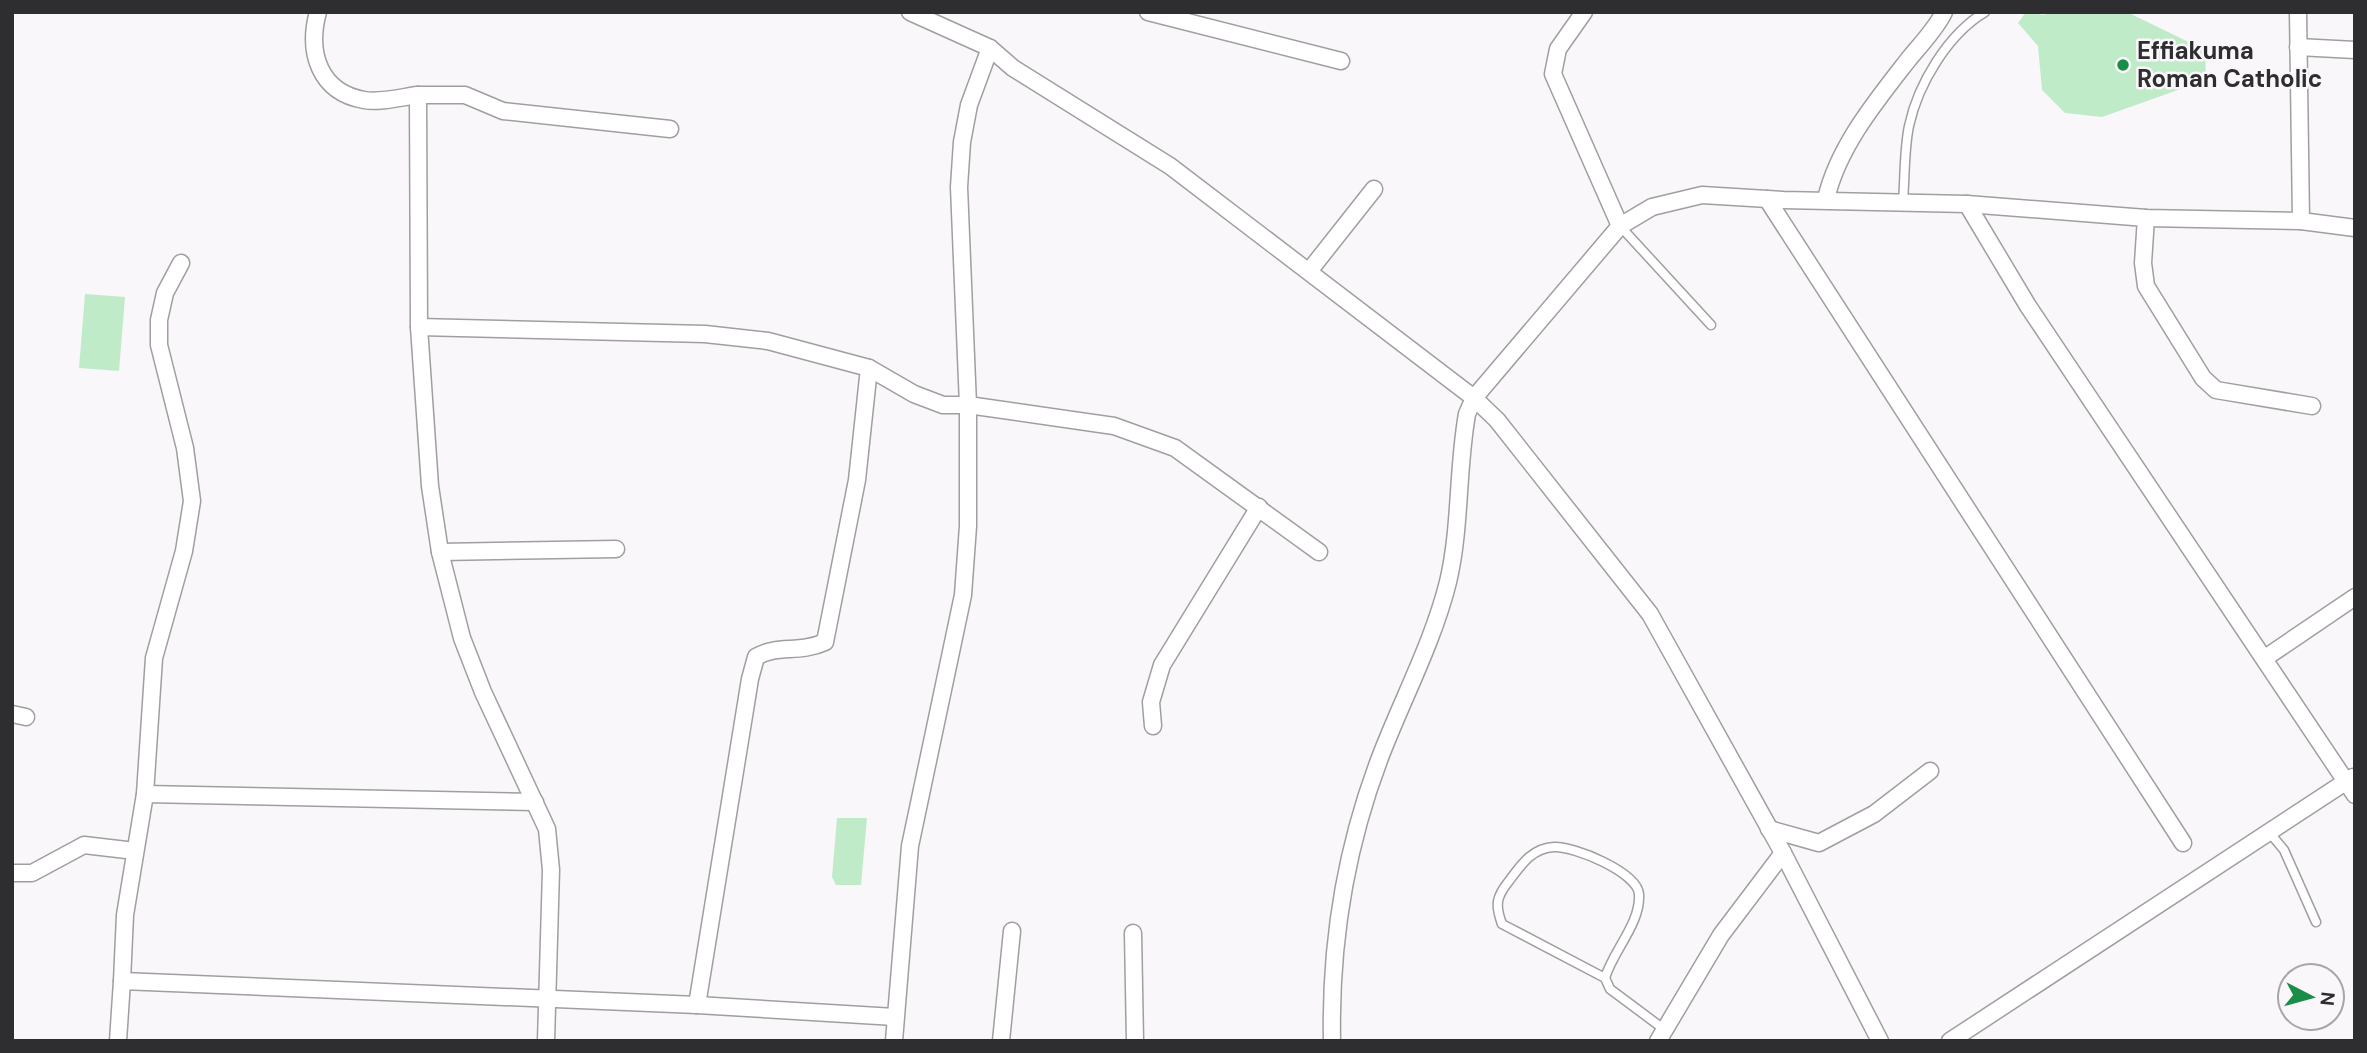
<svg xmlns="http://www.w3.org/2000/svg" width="2367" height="1053" font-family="'DM Sans',sans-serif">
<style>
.building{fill:#bfebc8}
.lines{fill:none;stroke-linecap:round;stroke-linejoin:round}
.lane-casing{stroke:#a09ea1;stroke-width:11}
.street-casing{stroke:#a09ea1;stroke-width:19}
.lane{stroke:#fff;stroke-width:8}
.street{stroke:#fff;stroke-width:16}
.poi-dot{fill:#1a8e48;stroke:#faf7fa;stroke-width:2.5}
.labels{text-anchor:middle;stroke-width:5;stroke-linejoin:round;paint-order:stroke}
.poi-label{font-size:24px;font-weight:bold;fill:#2e2d2f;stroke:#faf7fa;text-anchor:start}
</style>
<rect width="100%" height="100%" fill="#faf7fa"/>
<!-- building -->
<g class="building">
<path d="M 2026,12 L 2044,15 L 2048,12 L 2127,12 L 2205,50 L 2206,80 L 2102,117 L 2065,113 L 2042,90 L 2038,46 L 2018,23 Z"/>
<path d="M 85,294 L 125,297 L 119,371 L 79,368 Z"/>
<path d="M 837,818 L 867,818 L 861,885 L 836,885 L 832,877 Z"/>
</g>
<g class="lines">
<!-- lane casing -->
<g class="lane-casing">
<g id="lane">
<path d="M 1903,201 C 1905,177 1904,150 1909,126 C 1918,84 1948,34 1985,12"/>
<path d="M 1620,226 L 1711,325"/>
<path d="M 2269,832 L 2284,850 L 2316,922"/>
<path d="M 1605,978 C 1613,951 1641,923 1639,894 C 1637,872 1574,846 1554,847 C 1532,848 1521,865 1509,881 C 1496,897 1495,905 1502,924 L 1605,978 L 1610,989 L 1665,1030"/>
</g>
</g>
<!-- street casing -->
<g class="street-casing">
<g id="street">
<path d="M 318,12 C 307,52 319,92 364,100 C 380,103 402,97 418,95 L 419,327 L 430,486 L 440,552 L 462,638 L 483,692 L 547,829 L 551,870 L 546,1041"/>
<path d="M 910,12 L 990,48 L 1013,68 L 1170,166 L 1474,398 L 1497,420 L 1650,614 L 1783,853 L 1880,1041"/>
<path d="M 1148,12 L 1341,61"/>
<path d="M 1584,12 L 1558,49 L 1553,74 L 1620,226"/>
<path d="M 2298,12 L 2301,221"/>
<path d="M 2298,47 L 2355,50"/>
<path d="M 418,95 L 465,95 L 503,111 L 670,129"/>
<path d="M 1767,199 L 2183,843"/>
<path d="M 1826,199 C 1838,147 1876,101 1908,60 C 1920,45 1936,29 1944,12"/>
<path d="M 1967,204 L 2028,306 L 2355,795"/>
<path d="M 2146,218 L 2143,263 L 2146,286 L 2203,378 L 2216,390 L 2312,406"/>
<path d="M 1310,270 L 1374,189"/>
<path d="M 419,327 L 705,334 L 768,341 L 869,368 L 914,394 L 943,405 L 968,405 L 1114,426 L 1175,448 L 1319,552"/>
<path d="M 440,552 L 616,549"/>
<path d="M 2265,658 L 2355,597"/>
<path d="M 12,714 L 26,717"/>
<path d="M 1153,726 L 1151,702 L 1162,665 L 1259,507"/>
<path d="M 145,794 L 535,802"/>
<path d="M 1769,829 L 1819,843 L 1874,814 L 1930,771"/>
<path d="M 12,873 L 32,873 L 84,845 L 135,851"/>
<path d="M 1133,933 L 1135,1041"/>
<path d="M 122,981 L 125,915 L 145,794 L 154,658 L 184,551 L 192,501 L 185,448 L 159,345 L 159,320 L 165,293 L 181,263"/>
<path d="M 697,1005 L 750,679 L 756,657 C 778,644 798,654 825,642 L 857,480 L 869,368"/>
<path d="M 118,1041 L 122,981 L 697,1005 L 895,1017"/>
<path d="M 894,1041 L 910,846 L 963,595 L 968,526 L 968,405 L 959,187 L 962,142 L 969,105 L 990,48"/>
<path d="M 1001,1041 L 1012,931"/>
<path d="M 1332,1041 C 1330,944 1346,846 1381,755 C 1403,698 1433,642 1448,582 C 1461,527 1457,470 1467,414 L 1474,398 L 1620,226 L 1652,207 L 1702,195 L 1783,200 L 1967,204 L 2146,218 L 2301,221 L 2355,228"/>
<path d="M 1658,1041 L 1721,935 L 1783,853"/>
<path d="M 1950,1041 L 2353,777"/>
</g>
</g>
<!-- lane -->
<use href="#lane" class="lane"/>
<!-- street -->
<use href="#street" class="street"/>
</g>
<!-- markers -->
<circle class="poi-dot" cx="2123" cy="65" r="7"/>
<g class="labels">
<!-- poi labels -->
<g class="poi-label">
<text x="2137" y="59">Effiakuma<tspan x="2137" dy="28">Roman Catholic</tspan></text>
</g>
</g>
<!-- border -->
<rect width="2367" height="1053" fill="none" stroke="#2e2d2f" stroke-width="28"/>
<!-- north arrow -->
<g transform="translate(2311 997) rotate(96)"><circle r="33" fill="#faf7fa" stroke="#a8a6a9" stroke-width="2"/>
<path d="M0-5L12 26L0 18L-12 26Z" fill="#1a8e48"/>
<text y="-10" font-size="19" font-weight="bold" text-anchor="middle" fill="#2e2d2f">N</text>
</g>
</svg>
